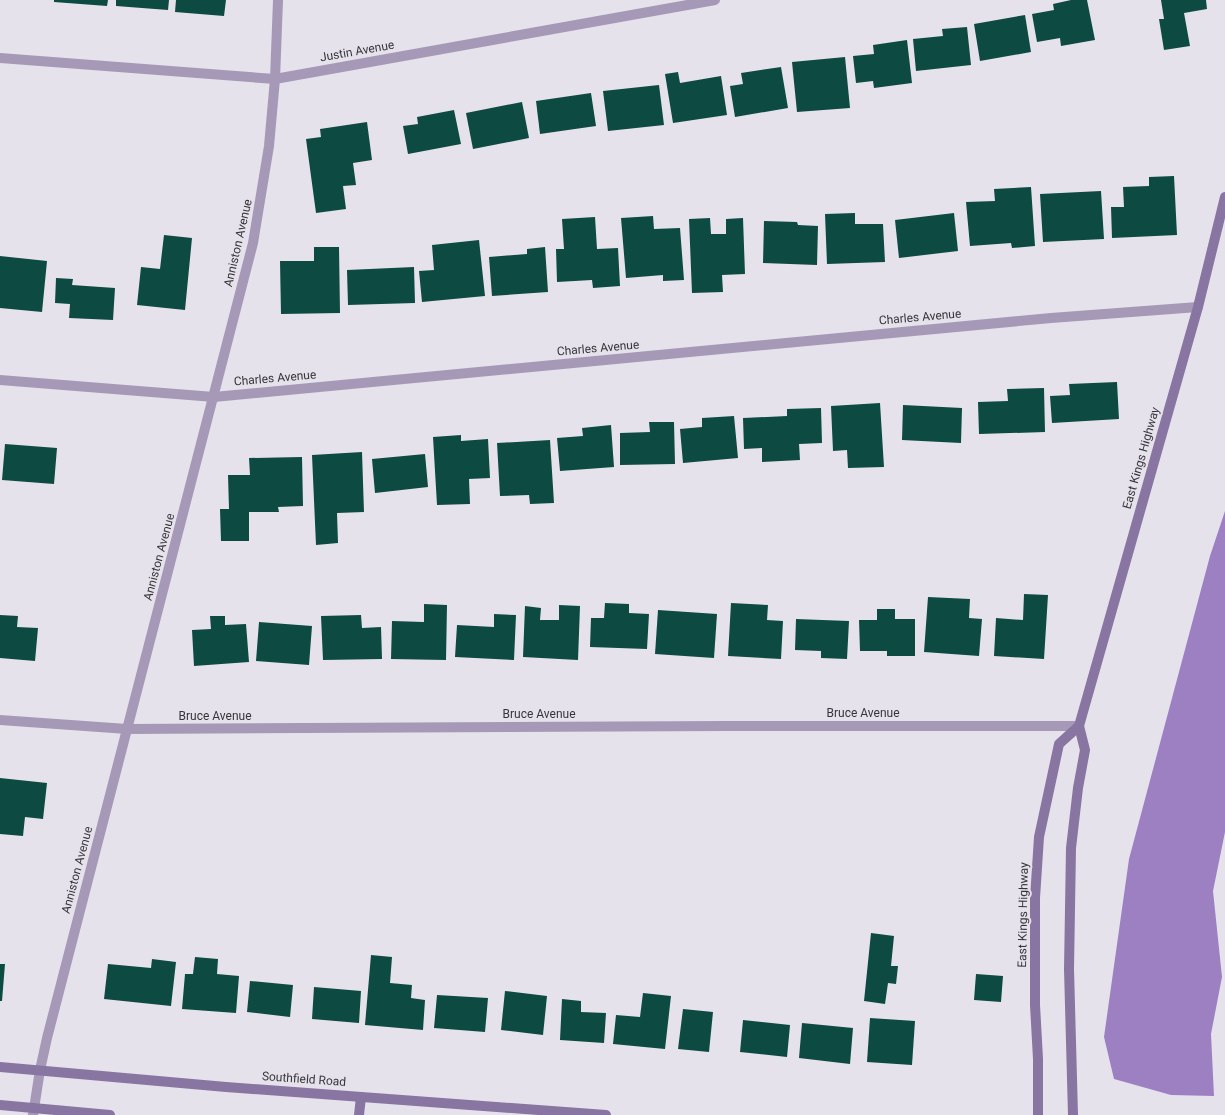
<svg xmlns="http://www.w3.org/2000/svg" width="1225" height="1115" font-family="Roboto,sans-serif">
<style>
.water{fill:#9c80c2}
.building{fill:#0d4a42}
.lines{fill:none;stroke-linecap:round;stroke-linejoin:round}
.minor{stroke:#a699b8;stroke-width:10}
.secondary{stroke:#8875a1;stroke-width:10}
.labels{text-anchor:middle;stroke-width:4;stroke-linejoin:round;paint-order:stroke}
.street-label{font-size:12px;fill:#373539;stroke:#e6e2ec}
</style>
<rect width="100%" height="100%" fill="#e6e2ec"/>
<!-- water -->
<path class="water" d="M 1225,511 L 1225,832 L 1213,891 L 1222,977 L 1211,1034 L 1214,1096 L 1171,1095 L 1114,1079 L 1104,1037 L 1129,859 L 1210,556 Z"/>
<!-- building -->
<g class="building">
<path d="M 54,0 L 108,0 L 107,6 L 54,2 Z"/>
<path d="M 116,0 L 169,0 L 168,10 L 116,6 Z"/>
<path d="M 176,0 L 226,0 L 224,16 L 175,12 Z"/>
<path d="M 1071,0 L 1087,0 L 1095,40 L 1061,46 L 1060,38 L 1037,42 L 1032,14 L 1054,10 L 1053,4 Z"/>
<path d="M 1161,0 L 1206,0 L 1207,9 L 1184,13 L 1190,46 L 1164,50 L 1159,19 L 1164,19 Z"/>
<path d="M 1025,15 L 1031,52 L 980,61 L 974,24 Z"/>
<path d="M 967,27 L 971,65 L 916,71 L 913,39 L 943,36 L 942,29 Z"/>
<path d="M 907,40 L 912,83 L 874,88 L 873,81 L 856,83 L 853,56 L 874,54 L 873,45 Z"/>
<path d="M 845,57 L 850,108 L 797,112 L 792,62 Z"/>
<path d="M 781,67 L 788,108 L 735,117 L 730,86 L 743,84 L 741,73 Z"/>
<path d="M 678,72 L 680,83 L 721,76 L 727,115 L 673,123 L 665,74 Z"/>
<path d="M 659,85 L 664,125 L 608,131 L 603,91 Z"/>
<path d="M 591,93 L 596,126 L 540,134 L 536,101 Z"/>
<path d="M 522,102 L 529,138 L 473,149 L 466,113 Z"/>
<path d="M 454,110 L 461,144 L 408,154 L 403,126 L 418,124 L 417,117 Z"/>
<path d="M 367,122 L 372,160 L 353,163 L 356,185 L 343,186 L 346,209 L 316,213 L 306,139 L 321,137 L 320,129 Z"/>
<path d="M 1174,176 L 1177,235 L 1112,238 L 1111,207 L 1124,207 L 1123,187 L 1149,186 L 1149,177 Z"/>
<path d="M 1031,187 L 1035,246 L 1012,248 L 1011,243 L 970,246 L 966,202 L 995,201 L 994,189 Z"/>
<path d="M 1101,191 L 1104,239 L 1043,242 L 1040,194 Z"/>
<path d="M 855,213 L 855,224 L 883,224 L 885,262 L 827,264 L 825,214 Z"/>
<path d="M 954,213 L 958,251 L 899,258 L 895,220 Z"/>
<path d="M 653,216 L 654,229 L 680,228 L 684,280 L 663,281 L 663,275 L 626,278 L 621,218 Z"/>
<path d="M 595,217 L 597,249 L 618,248 L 620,286 L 593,288 L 592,280 L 557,282 L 556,249 L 564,249 L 562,219 Z"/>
<path d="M 710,218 L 711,234 L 726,234 L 726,219 L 743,218 L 745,274 L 722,275 L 723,292 L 692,293 L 689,219 Z"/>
<path d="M 764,221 L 797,222 L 798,225 L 818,226 L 817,265 L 763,263 Z"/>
<path d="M 164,235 L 192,238 L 185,310 L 137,305 L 141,267 L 160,269 Z"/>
<path d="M 479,240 L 485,296 L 422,302 L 419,271 L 434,270 L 432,245 Z"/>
<path d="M 314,247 L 339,247 L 340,313 L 281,314 L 280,261 L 314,261 Z"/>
<path d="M 545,247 L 548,292 L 492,296 L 489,257 L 527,254 L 527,249 Z"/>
<path d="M 0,256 L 47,261 L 42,312 L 0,308 Z"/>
<path d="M 414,267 L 415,303 L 348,305 L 347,270 Z"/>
<path d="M 56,278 L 73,279 L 72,285 L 115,288 L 113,320 L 69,318 L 70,304 L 55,303 Z"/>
<path d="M 1117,382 L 1119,419 L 1052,423 L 1050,396 L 1070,395 L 1069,384 Z"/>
<path d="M 1044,388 L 1045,432 L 979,434 L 978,402 L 1008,401 L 1007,389 Z"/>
<path d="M 880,403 L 884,467 L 848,468 L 847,450 L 833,451 L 831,406 Z"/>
<path d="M 903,405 L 962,408 L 961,443 L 902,440 Z"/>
<path d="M 821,408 L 822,443 L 799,444 L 800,460 L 762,462 L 762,448 L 744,449 L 743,418 L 787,416 L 787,409 Z"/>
<path d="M 734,416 L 738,458 L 683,463 L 680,429 L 702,427 L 702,418 Z"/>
<path d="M 649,422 L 674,422 L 675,464 L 620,465 L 620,433 L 650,432 Z"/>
<path d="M 611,425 L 614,467 L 560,471 L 557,438 L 583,436 L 582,428 Z"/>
<path d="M 461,435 L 461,441 L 488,439 L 490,478 L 469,479 L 470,504 L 437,505 L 433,437 Z"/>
<path d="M 550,440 L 554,503 L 530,504 L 529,495 L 500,496 L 497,443 Z"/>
<path d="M 5,444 L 57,448 L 54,484 L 2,480 Z"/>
<path d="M 362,452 L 364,512 L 337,513 L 338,543 L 316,545 L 312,455 Z"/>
<path d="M 425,454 L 428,487 L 375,493 L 372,459 Z"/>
<path d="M 302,457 L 303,506 L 278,507 L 279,512 L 249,512 L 249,541 L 221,541 L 220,509 L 229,509 L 228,475 L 250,475 L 249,458 Z"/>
<path d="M 1024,594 L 1048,595 L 1044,659 L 994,656 L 996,618 L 1023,620 Z"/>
<path d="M 928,597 L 970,599 L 969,618 L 982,619 L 979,656 L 924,652 Z"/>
<path d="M 605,603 L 629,604 L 629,613 L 649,614 L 647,649 L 590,647 L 591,618 L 604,618 Z"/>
<path d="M 731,603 L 768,605 L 767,620 L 783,621 L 781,659 L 728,656 Z"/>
<path d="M 424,604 L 447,605 L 446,660 L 391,659 L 392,621 L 424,622 Z"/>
<path d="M 559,605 L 580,606 L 578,660 L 523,657 L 525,606 L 541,608 L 540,620 L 559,620 Z"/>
<path d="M 877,609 L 895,609 L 895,619 L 915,619 L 915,656 L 887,656 L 887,651 L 860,651 L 859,620 L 877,620 Z"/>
<path d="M 658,610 L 717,614 L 714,658 L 655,654 Z"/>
<path d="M 494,614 L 516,615 L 514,660 L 455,657 L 457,625 L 494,627 Z"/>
<path d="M 0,615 L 18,616 L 17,627 L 38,628 L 35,661 L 0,658 Z"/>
<path d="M 361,615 L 362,628 L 381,627 L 382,659 L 323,660 L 321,616 Z"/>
<path d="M 210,616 L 225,616 L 225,625 L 246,624 L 249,662 L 194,666 L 192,630 L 211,629 Z"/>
<path d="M 796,619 L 849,621 L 847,659 L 821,658 L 821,651 L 795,650 Z"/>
<path d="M 259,622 L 312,626 L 309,665 L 256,661 Z"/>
<path d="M 0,778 L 47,783 L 43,819 L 25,817 L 23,836 L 0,834 Z"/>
<path d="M 871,933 L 894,936 L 891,966 L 898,966 L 896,984 L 888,983 L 885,1004 L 864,1001 Z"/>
<path d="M 371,955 L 392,957 L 390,983 L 412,985 L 411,998 L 425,1000 L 423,1030 L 365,1025 Z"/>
<path d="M 195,957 L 218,959 L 217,974 L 239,976 L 236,1013 L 182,1009 L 185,974 L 193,974 Z"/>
<path d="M 152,959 L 176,962 L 171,1006 L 104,999 L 108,964 L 151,968 Z"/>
<path d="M 0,964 L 5,964 L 2,1001 L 0,1001 Z"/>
<path d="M 976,974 L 1003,976 L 1001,1002 L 974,1000 Z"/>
<path d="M 250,981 L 293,985 L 290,1017 L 247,1012 Z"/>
<path d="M 314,987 L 361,991 L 359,1023 L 312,1019 Z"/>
<path d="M 505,991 L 547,996 L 543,1035 L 501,1030 Z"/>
<path d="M 643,993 L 671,996 L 665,1049 L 613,1044 L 616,1015 L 640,1017 Z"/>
<path d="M 437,995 L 488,998 L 485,1032 L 434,1028 Z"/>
<path d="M 562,999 L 581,1001 L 581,1012 L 606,1013 L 604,1043 L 560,1040 Z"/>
<path d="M 683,1009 L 713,1012 L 709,1052 L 678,1049 Z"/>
<path d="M 870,1018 L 915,1021 L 912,1065 L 867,1062 Z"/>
<path d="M 743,1020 L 790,1025 L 787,1057 L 740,1052 Z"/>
<path d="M 802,1023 L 853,1028 L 850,1064 L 799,1058 Z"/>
</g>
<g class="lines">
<!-- minor -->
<g class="minor">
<path d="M 0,58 L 275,79 L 715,0"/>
<path d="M 0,380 L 214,397 L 1051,318 L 1198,307"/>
<path d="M 0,720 L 127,729 L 726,726 L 1079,726"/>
<path d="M 33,1115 L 40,1070 L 47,1038 L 253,243 L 269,146 L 275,79 L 278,0"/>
</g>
<!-- secondary -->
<g class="secondary">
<path d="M 0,1067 L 226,1087 L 606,1115"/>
<path d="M 0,1105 L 110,1115"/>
<path d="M 359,1115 L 361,1097"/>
<path d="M 1038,1115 L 1038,1059 L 1035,1005 L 1035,898 L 1039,837 L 1059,744 L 1079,726 L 1198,307 L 1225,197"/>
<path d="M 1073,1115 L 1069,969 L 1071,848 L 1078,788 L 1085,750 L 1079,726"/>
</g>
</g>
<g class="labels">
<!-- street labels -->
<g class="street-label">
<text transform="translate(357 51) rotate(-10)" y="4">Justin Avenue</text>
<text transform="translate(238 243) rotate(-77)" y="4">Anniston Avenue</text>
<text transform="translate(920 317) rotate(-5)" y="4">Charles Avenue</text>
<text transform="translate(598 348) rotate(-5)" y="4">Charles Avenue</text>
<text transform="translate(275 378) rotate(-5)" y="4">Charles Avenue</text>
<text transform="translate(1141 458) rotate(-74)" y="4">East Kings Highway</text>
<text transform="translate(159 557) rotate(-75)" y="4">Anniston Avenue</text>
<text x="863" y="717">Bruce Avenue</text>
<text x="539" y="718">Bruce Avenue</text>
<text x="215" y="720">Bruce Avenue</text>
<text transform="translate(77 870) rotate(-75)" y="4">Anniston Avenue</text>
<text transform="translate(1023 915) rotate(-89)" y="4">East Kings Highway</text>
<text transform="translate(304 1079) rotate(4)" y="4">Southfield Road</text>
</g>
</g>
</svg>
